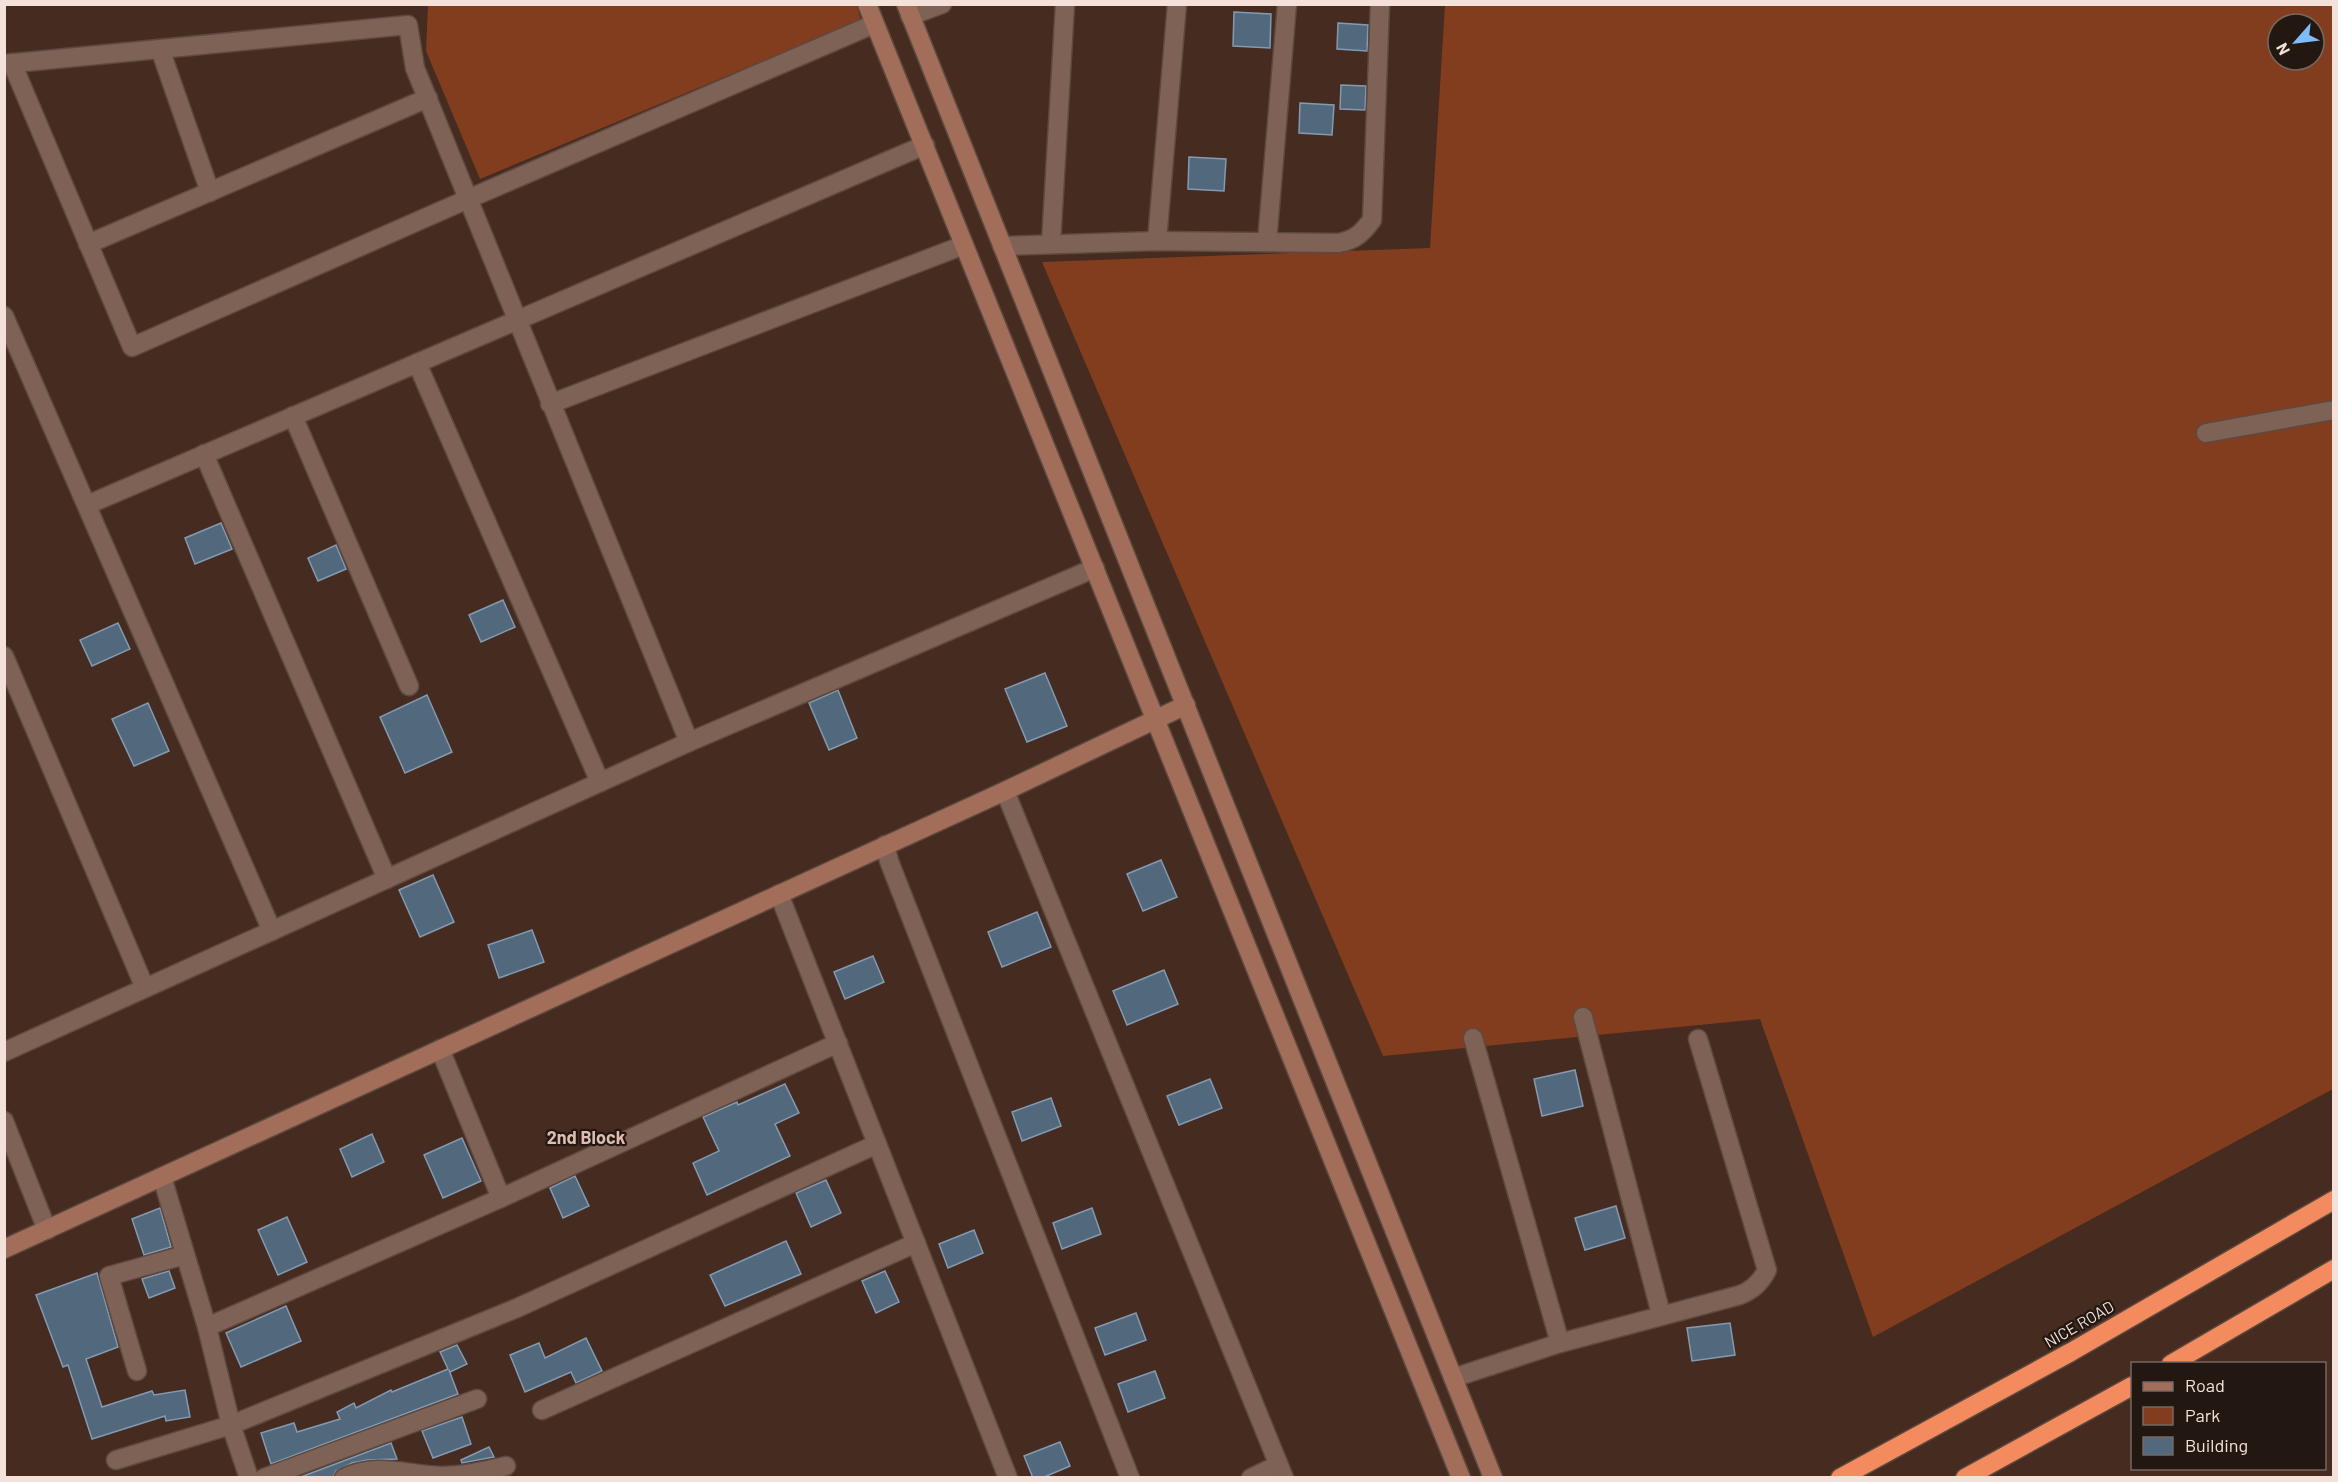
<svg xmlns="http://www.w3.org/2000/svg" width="2338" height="1482" font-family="Barlow,sans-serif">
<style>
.green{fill:#823d1f;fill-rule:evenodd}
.building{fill:#52687d;stroke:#839ab1;stroke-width:1.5}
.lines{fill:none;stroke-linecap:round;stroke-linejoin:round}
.street-casing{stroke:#5e493f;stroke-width:21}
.secondary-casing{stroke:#5e493f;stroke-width:21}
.highway-casing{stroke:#5e493f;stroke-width:21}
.street{stroke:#7f6256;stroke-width:18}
.secondary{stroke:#a26e59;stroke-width:18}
.highway{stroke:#f48b5f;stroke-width:18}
.labels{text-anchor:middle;stroke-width:4.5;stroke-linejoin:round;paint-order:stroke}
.street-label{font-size:16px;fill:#f3e1da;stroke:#231712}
.neighbourhood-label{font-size:18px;font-weight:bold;fill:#debcaf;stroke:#231712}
</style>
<rect width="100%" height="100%" fill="#452b20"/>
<!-- green -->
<g class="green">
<path d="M 856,4 L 861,20 L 480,179 L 426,51 L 428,5 Z"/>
<path d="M 1445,5 L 2333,5 L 2333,1089 L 1873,1337 L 1760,1019 L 1383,1056 L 1042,262 L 1430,248 ZM 2278,24 L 2314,24 L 2314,60 L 2278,60 Z"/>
</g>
<!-- building -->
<g class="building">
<path d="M 1234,12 L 1271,14 L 1270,48 L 1233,46 Z"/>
<path d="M 1338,23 L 1368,25 L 1367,51 L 1337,49 Z"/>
<path d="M 1341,85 L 1366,86 L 1365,110 L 1340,109 Z"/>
<path d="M 1300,103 L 1334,105 L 1332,135 L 1299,133 Z"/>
<path d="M 1189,157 L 1226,159 L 1224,191 L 1188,189 Z"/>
<path d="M 221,523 L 232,549 L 195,564 L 185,538 Z"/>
<path d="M 336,545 L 346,569 L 318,581 L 308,558 Z"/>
<path d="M 503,600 L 515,627 L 481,642 L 469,615 Z"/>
<path d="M 118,623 L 130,649 L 92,666 L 80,640 Z"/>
<path d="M 1045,673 L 1067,726 L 1027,742 L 1005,689 Z"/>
<path d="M 838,690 L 857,738 L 829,750 L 809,703 Z"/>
<path d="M 427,695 L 452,752 L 405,773 L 380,717 Z"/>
<path d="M 148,703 L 169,751 L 134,766 L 112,719 Z"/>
<path d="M 1161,860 L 1177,897 L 1143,911 L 1127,874 Z"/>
<path d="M 433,875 L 454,922 L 420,937 L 399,890 Z"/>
<path d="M 1037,912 L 1051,947 L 1002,967 L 988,932 Z"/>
<path d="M 532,930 L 544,962 L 499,978 L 488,945 Z"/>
<path d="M 873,956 L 884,982 L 845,999 L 834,972 Z"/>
<path d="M 1164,970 L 1178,1004 L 1127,1025 L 1113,991 Z"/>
<path d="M 1575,1070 L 1583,1106 L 1542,1116 L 1534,1079 Z"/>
<path d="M 1210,1079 L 1222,1108 L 1179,1125 L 1167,1096 Z"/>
<path d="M 785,1084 L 799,1113 L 775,1124 L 790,1156 L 707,1195 L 693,1163 L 719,1151 L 703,1117 L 737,1102 L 738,1105 Z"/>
<path d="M 1051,1098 L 1061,1126 L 1022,1141 L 1012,1112 Z"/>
<path d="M 372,1134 L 384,1162 L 352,1177 L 340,1149 Z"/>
<path d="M 462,1138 L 481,1181 L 443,1198 L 424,1155 Z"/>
<path d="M 575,1176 L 589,1206 L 563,1218 L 550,1188 Z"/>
<path d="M 826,1180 L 841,1213 L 811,1227 L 796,1193 Z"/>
<path d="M 1616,1206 L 1625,1238 L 1585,1250 L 1575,1218 Z"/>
<path d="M 160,1208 L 171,1247 L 144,1255 L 132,1219 Z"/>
<path d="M 1092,1208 L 1101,1234 L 1062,1249 L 1053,1223 Z"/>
<path d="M 287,1217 L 307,1262 L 278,1275 L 258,1230 Z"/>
<path d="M 974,1230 L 983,1253 L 948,1268 L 939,1244 Z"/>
<path d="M 786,1241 L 801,1274 L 725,1306 L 710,1275 Z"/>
<path d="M 169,1271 L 175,1288 L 149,1298 L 142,1279 Z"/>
<path d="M 885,1271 L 899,1302 L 876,1313 L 862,1281 Z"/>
<path d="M 97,1273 L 118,1347 L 86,1359 L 102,1407 L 152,1391 L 154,1395 L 185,1390 L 190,1417 L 166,1421 L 165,1416 L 92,1439 L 68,1365 L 63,1367 L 36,1295 Z"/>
<path d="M 286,1306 L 301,1341 L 241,1367 L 226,1333 Z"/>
<path d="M 1136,1313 L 1146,1340 L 1105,1355 L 1095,1328 Z"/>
<path d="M 1730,1323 L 1735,1355 L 1692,1361 L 1687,1328 Z"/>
<path d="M 586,1338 L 602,1371 L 576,1383 L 571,1372 L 525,1392 L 510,1355 L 539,1343 L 545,1358 Z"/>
<path d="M 457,1345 L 467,1364 L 450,1372 L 449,1370 L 458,1394 L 271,1464 L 261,1433 L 294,1423 L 297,1432 L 340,1419 L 337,1412 L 354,1403 L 356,1408 L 391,1390 L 392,1392 L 448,1369 L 440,1352 Z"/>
<path d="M 1155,1371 L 1165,1398 L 1128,1412 L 1118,1384 Z"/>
<path d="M 462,1417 L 471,1444 L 433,1458 L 422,1431 Z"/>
<path d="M 1060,1442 L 1070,1466 L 1042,1478 L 1033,1478 L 1024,1456 Z"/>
<path d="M 391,1443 L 397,1459 L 367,1460 L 352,1463 L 336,1471 L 333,1478 L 298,1478 Z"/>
<path d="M 489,1447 L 494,1457 L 462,1463 L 461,1460 Z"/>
</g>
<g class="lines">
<!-- street casing -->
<g class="street-casing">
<g id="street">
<path d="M 910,16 L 942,4"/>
<path d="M 160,49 L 210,192"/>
<path d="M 12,63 L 132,347 L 468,199 L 874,24"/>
<path d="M 4,64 L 408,25 L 415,68 L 689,742"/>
<path d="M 1157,241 L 1177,4"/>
<path d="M 1267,242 L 1287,4"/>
<path d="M 1051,243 L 1065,4"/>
<path d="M 88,244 L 428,98"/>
<path d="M 1002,246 L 1157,241 L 1339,243 C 1355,240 1362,233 1372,220 L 1380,4"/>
<path d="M 4,316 L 272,931"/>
<path d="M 417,363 L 600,782"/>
<path d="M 550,404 L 964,245"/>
<path d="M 293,416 L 409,686"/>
<path d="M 2206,433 L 2334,410"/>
<path d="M 204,454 L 387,879"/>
<path d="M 87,505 L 925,145"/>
<path d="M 4,656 L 145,988"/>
<path d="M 1005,791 L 1284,1478"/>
<path d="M 885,845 L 889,861 L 1130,1478"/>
<path d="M 779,894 L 1008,1478"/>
<path d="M 1583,1017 L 1661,1314"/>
<path d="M 1473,1038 L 1560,1343"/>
<path d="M 440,1049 L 501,1198"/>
<path d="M 4,1052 L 689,742 L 1095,568"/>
<path d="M 4,1121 L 47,1230"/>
<path d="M 162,1177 L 207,1327 L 231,1425 L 249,1478"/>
<path d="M 207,1327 L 501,1198 L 838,1043"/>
<path d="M 137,1371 L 109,1276 L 185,1255"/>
<path d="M 1453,1378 L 1560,1343 L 1740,1295 C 1753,1290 1761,1282 1767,1270 L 1698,1039"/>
<path d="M 542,1410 L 916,1243"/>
<path d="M 116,1460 L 231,1425 L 517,1308 L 877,1144"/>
<path d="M 264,1478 L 477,1399"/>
<path d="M 344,1478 C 376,1462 408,1475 441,1476 C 463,1476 484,1471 506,1466"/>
<path d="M 1251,1478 L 1278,1465"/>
</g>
</g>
<!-- secondary casing -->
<g class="secondary-casing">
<g id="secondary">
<path d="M 867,4 L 1461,1478"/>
<path d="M 906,4 L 1493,1478"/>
<path d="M 4,1249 L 1005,791 L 1186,705"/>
</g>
</g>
<!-- highway casing -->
<g class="highway-casing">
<g id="highway">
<path d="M 2171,1364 L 2334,1269"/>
<path d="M 1840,1478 L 2071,1352 L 2334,1200"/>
<path d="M 1965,1478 L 2132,1386"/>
</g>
</g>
<!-- street -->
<use href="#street" class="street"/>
<!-- secondary -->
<use href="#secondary" class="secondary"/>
<!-- highway -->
<use href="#highway" class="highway"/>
</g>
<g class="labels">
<!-- street labels -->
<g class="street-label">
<text transform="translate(2079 1324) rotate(-30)" y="6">NICE ROAD</text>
</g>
<!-- neighbourhood labels -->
<g class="neighbourhood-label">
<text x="586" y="1144">2nd Block</text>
</g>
</g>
<!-- border -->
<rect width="2338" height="1482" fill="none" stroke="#f3e1da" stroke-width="12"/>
<!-- legend -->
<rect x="2131" y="1362" width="195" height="108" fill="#231712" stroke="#766862" stroke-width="1.5"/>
<rect x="2143" y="1382" width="30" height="9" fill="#a26e59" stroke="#766862" stroke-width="1.5"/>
<text x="2185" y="1392" font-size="18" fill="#f3e1da">Road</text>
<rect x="2143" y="1407" width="30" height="18" fill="#823d1f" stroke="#766862" stroke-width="1.5"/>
<text x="2185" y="1422" font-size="18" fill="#f3e1da">Park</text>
<rect x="2143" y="1437" width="30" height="18" fill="#52687d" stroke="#766862" stroke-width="1.5"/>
<text x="2185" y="1452" font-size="18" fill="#f3e1da">Building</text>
<!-- north arrow -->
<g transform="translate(2296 42) rotate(242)"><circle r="28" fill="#231712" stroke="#766862" stroke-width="1.5"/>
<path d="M0-4.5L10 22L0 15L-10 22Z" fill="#7fbdfa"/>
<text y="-9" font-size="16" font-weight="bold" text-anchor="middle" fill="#f3e1da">N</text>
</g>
</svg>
